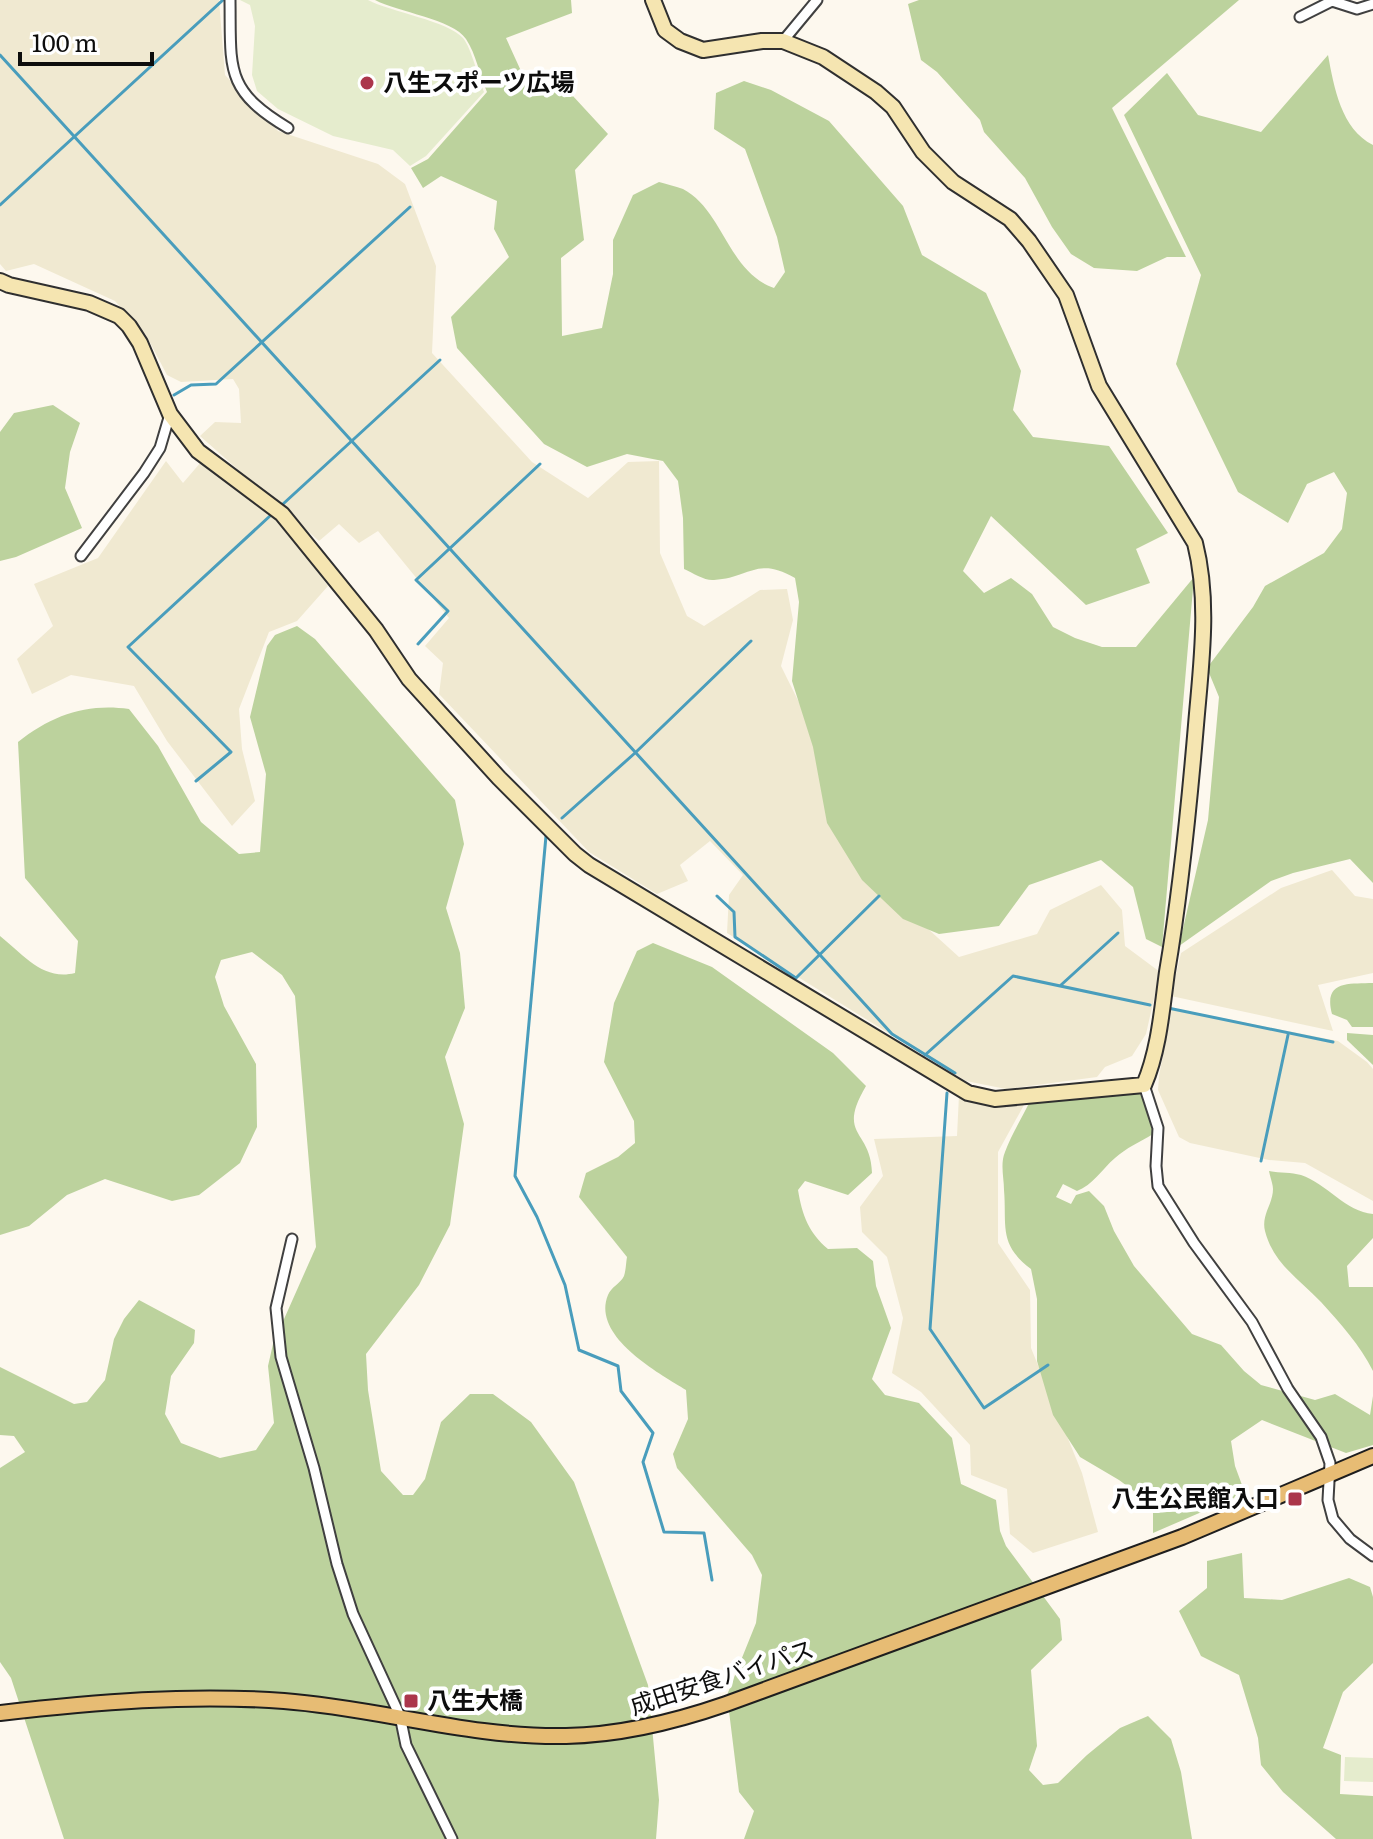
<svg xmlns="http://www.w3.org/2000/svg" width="1373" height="1839" font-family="Literata,'Noto Sans JP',serif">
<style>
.farmland{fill:#f0e9d1}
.forest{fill:#bcd29d}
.pitch{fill:#e5eccd}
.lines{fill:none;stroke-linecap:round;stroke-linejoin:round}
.stream{stroke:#499dbc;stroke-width:3}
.street-casing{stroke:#404040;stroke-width:13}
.secondary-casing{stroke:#2f2f2f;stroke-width:18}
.primary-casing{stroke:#1e1e1e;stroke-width:18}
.street{stroke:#fff;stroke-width:9}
.secondary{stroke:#f5e5b1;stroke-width:14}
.primary{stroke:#e7bc74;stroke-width:14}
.poi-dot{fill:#ab364b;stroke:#fff;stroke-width:3}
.labels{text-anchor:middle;stroke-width:8;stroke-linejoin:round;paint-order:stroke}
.poi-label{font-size:24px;font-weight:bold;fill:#0d0d0d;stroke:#fff;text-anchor:start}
.street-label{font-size:24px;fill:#0d0d0d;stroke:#fff}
</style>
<rect width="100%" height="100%" fill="#fdf8ee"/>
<!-- farmland -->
<g class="farmland">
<path d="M 0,0 L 219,0 L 225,75 L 278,131 L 378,164 L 405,184 L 436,266 L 432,353 L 532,462 L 588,498 L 628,462 L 659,461 L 660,553 L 687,616 L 704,626 L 760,590 L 787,589 L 793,620 L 781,666 L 823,751 L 883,888 L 959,957 L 1037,934 L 1050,910 L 1101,885 L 1122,910 L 1125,946 L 1160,972 L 1146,1034 L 1132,1056 L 1105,1067 L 1097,1077 L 1006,1089 L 966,1081 L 727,933 L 729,895 L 743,875 L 710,841 L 680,865 L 688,881 L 657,894 L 589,852 L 439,694 L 443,663 L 425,646 L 449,618 L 378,531 L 359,543 L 339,524 L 319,541 L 200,436 L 215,422 L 241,423 L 239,389 L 233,379 L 181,382 L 167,375 L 146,335 L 115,301 L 34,264 L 6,271 L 0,264 Z"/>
<path d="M 166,461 L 183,483 L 201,462 L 279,520 L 328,586 L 297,621 L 269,632 L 239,709 L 242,749 L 255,801 L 232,826 L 167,741 L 134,686 L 71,675 L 32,694 L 17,659 L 53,626 L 34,584 L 98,558 Z"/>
<path d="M 1332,870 L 1355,896 L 1373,899 L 1373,973 L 1318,985 L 1333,1031 L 1171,996 L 1181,953 L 1281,888 Z"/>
<path d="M 1172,1008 L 1338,1041 L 1367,1062 L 1373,1069 L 1373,1201 L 1305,1163 L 1269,1160 L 1190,1143 L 1179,1137 L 1158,1090 L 1159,1076 Z"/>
<path d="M 959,1095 L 985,1105 L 1024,1105 L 998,1152 L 998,1243 L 1030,1290 L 1031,1348 L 1082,1473 L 1098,1532 L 1033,1553 L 1010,1534 L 1007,1489 L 971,1475 L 970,1445 L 921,1392 L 892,1373 L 903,1318 L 887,1257 L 862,1232 L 860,1207 L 883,1176 L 874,1139 L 957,1136 Z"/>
</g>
<!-- forest -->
<g class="forest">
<path d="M 375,0 L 571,0 L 572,13 L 506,38 L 521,71 L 572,95 L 608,134 L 575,170 L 584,240 L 561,258 L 562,336 L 602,328 L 613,274 L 613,240 L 633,195 L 659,182 C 666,184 675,186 683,189 C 723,210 728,272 774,288 L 785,272 L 777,237 L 745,149 L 714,129 L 716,93 L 744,81 L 771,90 L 829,121 L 903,206 L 922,255 L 986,293 L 1021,371 L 1013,410 L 1033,437 L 1109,446 L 1168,533 L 1136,549 L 1150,583 L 1086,605 L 991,516 L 963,571 L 984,593 L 1011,578 L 1032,594 L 1053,627 L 1075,638 L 1102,647 L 1136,647 L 1194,577 L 1162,947 L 1146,939 L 1133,887 L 1101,860 L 1029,885 L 999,926 L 939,934 L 903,919 L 862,880 L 827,823 L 813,747 L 792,681 L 799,602 L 795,578 C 757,556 750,578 714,580 C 705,581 693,573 684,569 L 683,518 L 678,481 L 663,461 L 627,454 L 587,467 L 544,444 L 457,348 L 451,317 L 509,257 L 494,229 L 497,201 L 441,176 L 423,188 L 411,168 L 428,159 L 487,92 C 480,76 476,54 466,39 C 453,19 397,12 375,0 Z"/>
<path d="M 919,0 L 1239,0 L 1112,108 L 1186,257 L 1167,257 L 1137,271 L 1094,268 L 1071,254 L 1052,227 L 1025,178 L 984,132 L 980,120 L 937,72 L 921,60 L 908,4 Z"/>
<path d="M 1328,55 C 1334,87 1341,129 1373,145 L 1373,883 L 1350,859 L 1293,873 L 1271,881 L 1179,946 L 1208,820 L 1219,697 L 1207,668 L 1253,607 L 1265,586 L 1324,553 L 1342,529 L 1347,493 L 1334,472 L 1307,484 L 1288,523 L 1238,492 L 1176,364 L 1201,275 L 1124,115 L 1167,73 L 1198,115 L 1261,132 Z"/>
<path d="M 53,405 L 80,423 L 70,452 L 65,488 L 82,528 L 16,557 L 0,561 L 0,432 L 14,413 Z"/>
<path d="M 297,626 L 315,639 L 455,800 L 464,844 L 446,908 L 460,953 L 465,1008 L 445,1057 L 464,1124 L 450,1225 L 419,1285 L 366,1354 L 368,1390 L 381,1471 L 403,1495 L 413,1495 L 425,1479 L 441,1422 L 470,1394 L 493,1394 L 531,1422 L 574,1482 L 648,1685 L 659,1800 L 656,1839 L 64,1839 L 11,1678 L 0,1662 L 0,1468 L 25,1452 L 14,1436 L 0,1435 L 0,1367 L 74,1404 L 87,1402 L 105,1380 L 114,1339 L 124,1319 L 139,1300 L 195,1330 L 194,1343 L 171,1376 L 165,1414 L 181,1443 L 220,1458 L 256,1450 L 274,1423 L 268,1366 L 273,1344 L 316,1247 L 295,996 L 282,975 L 252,952 L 221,960 L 215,977 L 224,1006 L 256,1064 L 257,1127 L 240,1163 L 199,1195 L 172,1201 L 105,1179 L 67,1195 L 29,1226 L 0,1235 L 0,936 C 24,955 43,981 75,973 L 78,941 L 25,878 L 18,742 C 52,715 87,703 129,709 L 158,746 L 201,822 L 239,854 L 260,852 L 266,774 L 250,717 L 267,646 L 275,635 Z"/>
<path d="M 653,943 L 712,967 L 833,1053 L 866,1086 C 836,1137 871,1129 872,1173 L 848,1195 L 805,1181 L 798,1190 C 802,1215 809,1233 828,1249 L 857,1248 L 873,1261 L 876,1286 L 891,1328 L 872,1379 L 885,1395 L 919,1403 L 952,1438 L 961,1484 L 996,1500 L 1000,1531 L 1006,1546 L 1060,1619 L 1062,1640 L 1031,1670 L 1037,1746 L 1029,1770 L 1043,1785 L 1058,1783 L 1087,1755 L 1120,1728 L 1148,1716 L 1171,1739 L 1181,1772 L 1192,1839 L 744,1839 L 754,1811 L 739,1792 L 727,1695 L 756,1623 L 762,1575 L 752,1555 L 677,1468 L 673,1454 L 688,1419 L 686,1390 C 658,1373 591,1336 608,1295 C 611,1287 621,1283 624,1276 C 626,1270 626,1262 627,1257 L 579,1197 L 586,1173 L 618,1157 L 635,1143 L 634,1121 L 604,1062 L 614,1003 L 637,951 Z"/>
<path d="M 1373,983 L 1373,1027 L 1352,1027 L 1347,1020 L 1332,1014 C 1323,980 1349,984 1373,983 Z"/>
<path d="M 1347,1033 L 1373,1035 L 1373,1065 L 1347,1040 Z"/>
<path d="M 1135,1089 L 1148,1103 L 1153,1134 C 1140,1142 1126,1148 1115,1158 C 1101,1170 1093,1185 1077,1191 L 1063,1184 L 1056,1197 L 1071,1204 L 1076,1195 L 1089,1191 L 1104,1206 L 1114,1231 L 1134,1266 L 1192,1334 L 1221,1345 L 1244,1371 L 1261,1385 L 1315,1400 L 1335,1394 L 1370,1415 L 1373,1396 L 1373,1445 L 1346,1453 L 1262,1420 L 1231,1441 L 1235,1466 L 1242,1485 L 1234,1498 L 1153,1533 L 1153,1505 L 1119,1480 L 1080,1457 L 1053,1415 L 1037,1361 L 1037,1299 L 1031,1269 C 998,1244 1007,1226 1004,1190 C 1004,1178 1000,1164 1005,1152 C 1011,1135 1022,1118 1030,1101 Z"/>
<path d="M 1269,1171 C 1279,1173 1291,1172 1301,1175 C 1326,1183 1346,1212 1373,1214 L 1373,1238 L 1347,1266 L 1349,1287 L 1373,1287 L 1373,1371 C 1360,1345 1340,1323 1321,1302 C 1299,1279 1273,1263 1265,1231 C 1261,1215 1273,1204 1273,1189 C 1273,1184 1270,1177 1269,1171 Z"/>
<path d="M 1242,1553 L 1244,1598 L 1282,1600 L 1349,1578 L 1370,1587 L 1373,1597 L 1373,1663 L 1343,1692 L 1323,1748 L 1341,1755 L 1340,1794 L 1373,1796 L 1373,1839 L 1336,1839 L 1283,1792 L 1261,1765 L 1258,1738 L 1239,1675 L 1201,1656 L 1179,1611 L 1207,1588 L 1207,1561 Z"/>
</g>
<!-- pitch -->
<g class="pitch">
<path d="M 240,0 L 368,0 C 391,12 448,21 463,38 C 471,47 479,80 484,92 L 426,156 L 410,166 L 393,150 L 333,136 L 278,109 L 257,91 L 252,75 L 255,26 L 250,5 Z"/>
<path d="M 1345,1757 L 1373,1758 L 1373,1782 L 1344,1781 Z"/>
</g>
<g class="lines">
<!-- stream -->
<g class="stream">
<path d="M 0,55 L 892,1034 L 955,1073"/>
<path d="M 0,205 L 223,0"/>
<path d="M 174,395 L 191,385 L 216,384 L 410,207"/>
<path d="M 283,504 L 440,360"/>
<path d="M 418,644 L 448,611 L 416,580 L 540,464"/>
<path d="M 196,781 L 231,752 L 128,647 L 271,515"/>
<path d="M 562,818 L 635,753 L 751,641"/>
<path d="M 546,836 L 515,1176 L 537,1217 L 565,1285 L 579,1350 L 618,1366 L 621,1391 L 653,1433 L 643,1462 L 664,1532 L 704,1533 L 712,1580"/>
<path d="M 717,896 L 734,912 L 735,937 L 796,978 L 879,896"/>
<path d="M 1061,985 L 1118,933"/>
<path d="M 1168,1008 L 1333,1042"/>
<path d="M 925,1055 L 1013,976 L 1150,1005"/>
<path d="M 947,1093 L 930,1329 L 984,1408 L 1048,1365"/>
<path d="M 1261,1161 L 1288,1035"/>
</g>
<!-- street casing -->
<g class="street-casing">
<g id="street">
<path d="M 230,0 C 231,68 224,90 288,128"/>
<path d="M 1300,17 L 1332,1 L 1357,9 L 1373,4"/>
<path d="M 783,41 L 817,0"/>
<path d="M 81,556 L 144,473 L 160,448 L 170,414"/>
<path d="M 1144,1085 L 1158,1128 L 1156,1166 L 1158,1186 L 1194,1243 L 1252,1322 L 1288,1389 L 1321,1437 L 1330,1463 L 1328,1500 L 1333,1519 L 1350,1539 L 1373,1556"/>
<path d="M 292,1239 L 276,1308 L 281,1357 L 314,1468 L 337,1564 L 353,1614 L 400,1716 L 406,1745 L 452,1839"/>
</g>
</g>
<!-- secondary casing -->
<g class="secondary-casing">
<path id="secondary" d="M 0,281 L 9,285 L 89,303 L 119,316 L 129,326 L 140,343 L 170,414 L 198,451 L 282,514 L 376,630 L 409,679 L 499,778 L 575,854 L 589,865 L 968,1093 L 995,1099 L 1144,1085 C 1159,1050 1162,1009 1167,972 C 1181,890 1189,808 1196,725 C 1201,665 1210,602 1195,543 L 1099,386 L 1066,295 L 1029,241 L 1010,219 L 953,182 L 923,152 L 893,107 L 876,92 L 823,57 L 783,41 L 762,41 L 703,50 L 680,41 L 665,30 L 653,0"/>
</g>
<!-- primary casing -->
<g class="primary-casing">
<path id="primary" d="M 0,1713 C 95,1702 189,1694 284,1701 C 378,1708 471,1738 566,1736 C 621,1735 674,1722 726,1704 L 1182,1537 L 1373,1456"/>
</g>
<!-- street -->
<use href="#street" class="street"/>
<!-- secondary -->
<use href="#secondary" class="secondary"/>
<!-- primary -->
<use href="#primary" class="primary"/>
</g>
<!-- markers -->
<g class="poi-dot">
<circle cx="367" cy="83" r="8"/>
<rect x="1287" y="1491" width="16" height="16" rx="4"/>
<rect x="403" y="1693" width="16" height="16" rx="4"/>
</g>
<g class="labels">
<!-- poi labels -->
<g class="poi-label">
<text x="383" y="91">八生スポーツ広場</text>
<text x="1279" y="1507" text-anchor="end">八生公民館入口</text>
<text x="427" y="1709">八生大橋</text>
</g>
<!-- street labels -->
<g class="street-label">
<text transform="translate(722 1678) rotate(-18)" y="8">成田安食バイパス</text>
</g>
</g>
<!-- scale -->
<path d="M20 52v12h132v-12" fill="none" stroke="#0d0d0d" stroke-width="4"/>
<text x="32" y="52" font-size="24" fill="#0d0d0d" stroke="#ffffff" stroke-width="6" paint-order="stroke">100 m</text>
</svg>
